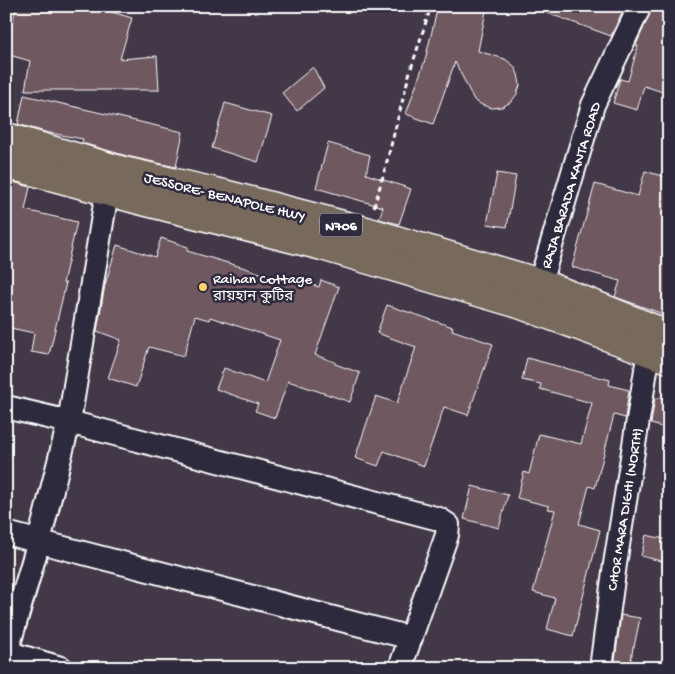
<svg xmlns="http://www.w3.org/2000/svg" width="675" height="674" font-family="'Gochi Hand','Noto Sans Bengali',sans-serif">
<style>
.building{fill:#705861;stroke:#fff}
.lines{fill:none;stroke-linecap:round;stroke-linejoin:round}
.street-casing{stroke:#fff;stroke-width:26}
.highway-casing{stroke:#fff;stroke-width:31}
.path{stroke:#fff;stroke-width:3;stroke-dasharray:5 4;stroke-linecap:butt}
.street{stroke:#2f2a3d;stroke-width:22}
.highway{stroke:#77695c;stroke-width:28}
.poi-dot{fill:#ffd166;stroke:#2f2a3d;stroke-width:2}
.labels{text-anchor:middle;stroke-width:5;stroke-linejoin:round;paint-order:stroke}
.shield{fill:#2f2a3d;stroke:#c1bfc5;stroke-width:1}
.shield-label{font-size:14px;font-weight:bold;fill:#fff}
.street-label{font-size:15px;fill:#fff;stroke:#2f2a3d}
.poi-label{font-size:15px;fill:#fff;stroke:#2f2a3d;text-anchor:start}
</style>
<rect width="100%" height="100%" fill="#423848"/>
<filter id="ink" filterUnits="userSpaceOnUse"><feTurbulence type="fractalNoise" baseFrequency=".02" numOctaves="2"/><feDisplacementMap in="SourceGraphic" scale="10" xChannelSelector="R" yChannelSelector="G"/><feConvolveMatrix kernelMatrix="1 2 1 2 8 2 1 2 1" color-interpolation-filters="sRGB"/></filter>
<g filter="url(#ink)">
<!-- building -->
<g class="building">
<path d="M 17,6 L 91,6 L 132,18 L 120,59 L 157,56 L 159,90 L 25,90 L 30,61 L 6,54 L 6,42 Z"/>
<path d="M 438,6 L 487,6 L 478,51 L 505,59 L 514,66 L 518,74 L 520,85 L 517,94 L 511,102 L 502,107 L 492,108 L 482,105 L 474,100 L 455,62 L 433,124 L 406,114 L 425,60 Z"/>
<path d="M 536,6 L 625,6 L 611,36 L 536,9 Z"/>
<path d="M 653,6 L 669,6 L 669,94 L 644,86 L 637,110 L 613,103 L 620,79 L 628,81 L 638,46 L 636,45 Z"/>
<path d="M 313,67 L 324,88 L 297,111 L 282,93 Z"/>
<path d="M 24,95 L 183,132 L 176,167 L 127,156 L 82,143 L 83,139 L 45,132 L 18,124 Z"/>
<path d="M 225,103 L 272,116 L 258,162 L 212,148 Z"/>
<path d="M 328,143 L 370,155 L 366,174 L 411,189 L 399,224 L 379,219 L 383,207 L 316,188 Z"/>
<path d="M 645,171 L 669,178 L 669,316 L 615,297 L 620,281 L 572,267 L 595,184 L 638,196 Z"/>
<path d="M 497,173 L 516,176 L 507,227 L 487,224 Z"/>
<path d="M 10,181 L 30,187 L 25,210 L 77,222 L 63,283 L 66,283 L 49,355 L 31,352 L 34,333 L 6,327 L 6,197 Z"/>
<path d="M 161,238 L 188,247 L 187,251 L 245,268 L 281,280 L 283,275 L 319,287 L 321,280 L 339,287 L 315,355 L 335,362 L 335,364 L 360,373 L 350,402 L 288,381 L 275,418 L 255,411 L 258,404 L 216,389 L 224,368 L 265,383 L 280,340 L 210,317 L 209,320 L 195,316 L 184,356 L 149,347 L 136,387 L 108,378 L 121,340 L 97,331 L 105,285 L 117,245 L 155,257 Z"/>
<path d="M 387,305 L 453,327 L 452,330 L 493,344 L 468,415 L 444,407 L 424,466 L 384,451 L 378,466 L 355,458 L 376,396 L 397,403 L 416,347 L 377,333 Z"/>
<path d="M 527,358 L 610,380 L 609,385 L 629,390 L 625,418 L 614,415 L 595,488 L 589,486 L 579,524 L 600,530 L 573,636 L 547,629 L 555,598 L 533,592 L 555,510 L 548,509 L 549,506 L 517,498 L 524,472 L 529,474 L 539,434 L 581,444 L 592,403 L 540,389 L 541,384 L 522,380 Z"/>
<path d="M 655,397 L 669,400 L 669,429 L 651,424 Z"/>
<path d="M 472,486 L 508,495 L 499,528 L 464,519 Z"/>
<path d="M 646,535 L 669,540 L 669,563 L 641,556 Z"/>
<path d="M 621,615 L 640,618 L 634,647 L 633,647 L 630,668 L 614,668 Z"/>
</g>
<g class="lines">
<!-- street casing -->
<g class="street-casing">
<g id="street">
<path d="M 107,192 L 69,422 L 439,519 L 448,525 L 447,535 L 400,668"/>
<path d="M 540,283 L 593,105 L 640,6"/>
<path d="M 6,407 L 69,422 L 39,541 L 6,654"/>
<path d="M 6,533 L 411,638"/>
<path d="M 6,652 L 61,668"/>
<path d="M 601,668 L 615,564 L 649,351"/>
</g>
</g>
<!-- highway casing -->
<g class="highway-casing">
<g id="highway">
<path d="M 6,137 L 123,171 L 224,194 L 366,231 L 540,283 L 669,335"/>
<path d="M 6,164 L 139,200 L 322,246 L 519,304 L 669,359"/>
</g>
</g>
<!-- path -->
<path class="path" d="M 374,207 L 385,169 L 409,75 L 431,6"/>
<!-- street -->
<use href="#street" class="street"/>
<!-- highway -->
<use href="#highway" class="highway"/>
</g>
</g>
<!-- markers -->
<circle class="poi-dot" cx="203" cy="287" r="5"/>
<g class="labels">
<!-- shield labels -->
<rect class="shield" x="320" y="213.5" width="42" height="23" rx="4"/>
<g class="shield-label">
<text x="341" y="230">N706</text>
</g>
<!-- street labels -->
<g class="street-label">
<text transform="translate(570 185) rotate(-73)" y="5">RAJA BARADA KANTA ROAD</text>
<text transform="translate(225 196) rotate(14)" y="5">JESSORE- BENAPOLE HWY</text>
<text transform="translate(624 509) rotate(-81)" y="5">CHOR MARA DIGHI (NORTH)</text>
</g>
<!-- poi labels -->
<g class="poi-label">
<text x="213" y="283">Raihan Cottage<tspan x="213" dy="17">রায়হান কুটির</tspan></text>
</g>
</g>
<!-- margin -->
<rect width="675" height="674" fill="none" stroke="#2f2a3d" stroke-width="25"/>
<rect x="12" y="12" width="650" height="649" fill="none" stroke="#fff" stroke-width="2" filter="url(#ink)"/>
</svg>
